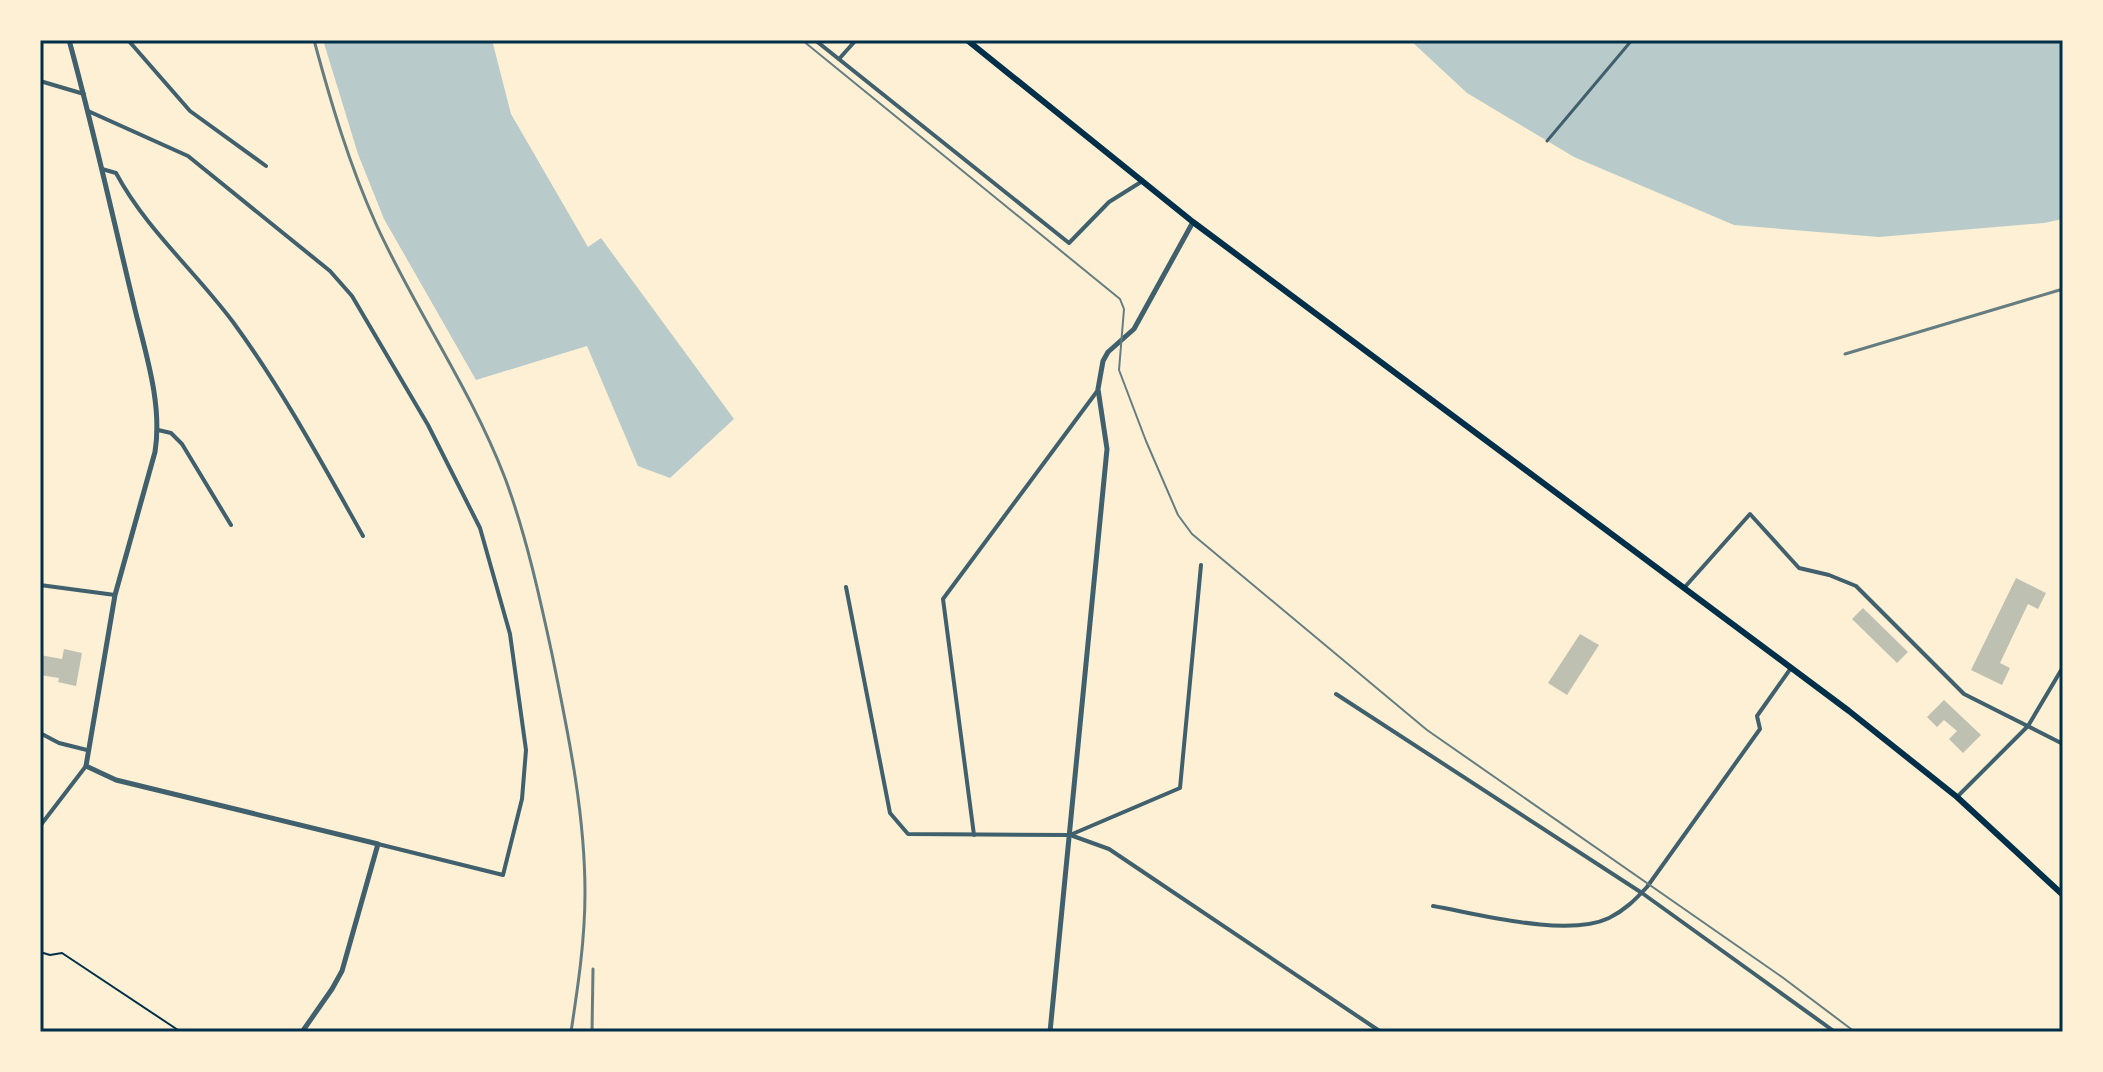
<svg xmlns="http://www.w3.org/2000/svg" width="2103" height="1072" font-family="Inter,sans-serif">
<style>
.green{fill:#b9caca}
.building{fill:#bec0b2}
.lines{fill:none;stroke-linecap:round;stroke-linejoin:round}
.path{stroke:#003049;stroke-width:2}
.pedestrian{stroke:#3f606c;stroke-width:3}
.minor{stroke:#3f606c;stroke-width:4}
.tertiary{stroke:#3f606c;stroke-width:5}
.secondary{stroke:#003049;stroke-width:6}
.tram{stroke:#657d81;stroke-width:2}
.rail{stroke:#657d81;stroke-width:3}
.neatline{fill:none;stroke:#003049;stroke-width:3}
</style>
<rect width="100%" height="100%" fill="#fdf0d5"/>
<!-- green -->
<g class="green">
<path d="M 323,40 L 492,40 L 511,114 L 588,247 L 601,238 L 734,419 L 670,478 L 638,466 L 587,346 L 476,380 L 384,219 L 358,154 Z"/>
<path d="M 1410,40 L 2063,40 L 2063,219 L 2044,223 L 1879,237 L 1734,225 L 1574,157 L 1467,93 Z"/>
</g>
<!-- building -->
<g class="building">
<path d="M 2016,578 L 2046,593 L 2038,609 L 2028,604 L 2000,663 L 2010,668 L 2002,685 L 1971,670 Z"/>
<path d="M 1863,608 L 1908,652 L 1897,663 L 1852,619 Z"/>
<path d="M 1580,634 L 1599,645 L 1567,695 L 1548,683 Z"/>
<path d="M 64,649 L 82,653 L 76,686 L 58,682 L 59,678 L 40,675 L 40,655 L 62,659 Z"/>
<path d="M 1944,700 L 1981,735 L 1963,753 L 1949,739 L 1957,731 L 1944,720 L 1937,727 L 1927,717 Z"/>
</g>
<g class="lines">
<!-- path -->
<path class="path" d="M 40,952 L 50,955 L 62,953 L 181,1032"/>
<!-- pedestrian -->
<path class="pedestrian" d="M 1547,141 L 1632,40"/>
<!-- minor -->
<g class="minor">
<path d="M 128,40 L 190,111 L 266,166"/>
<path d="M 815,40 L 1069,243 L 1109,202 L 1141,182"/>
<path d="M 839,59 L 856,40"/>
<path d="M 40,81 L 84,94"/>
<path d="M 88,111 L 188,156 L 330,271 L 352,296 L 428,425 L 480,528 L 510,634 L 526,750 L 522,799 L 503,875 L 378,844"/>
<path d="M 102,169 L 116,173 C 146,229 195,271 233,322 C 282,389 322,463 363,536"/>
<path d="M 158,430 L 171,433 L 182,444 L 231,525"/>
<path d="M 40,585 L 115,595"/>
<path d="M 846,587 L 890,813 L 908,834 L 1070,835 L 1180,788 L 1201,565"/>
<path d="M 1684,588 L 1750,514 L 1799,568 L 1829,575 L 1856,586 L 1964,694 L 2063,744"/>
<path d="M 1336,694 L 1642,893 L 1835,1032"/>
<path d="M 40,733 L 59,743 L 87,750"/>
<path d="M 1957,797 L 2028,726 L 2063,667"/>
<path d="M 40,826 L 86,766"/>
<path d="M 974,835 L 943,599 L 1098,390"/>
<path d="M 1073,836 L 1109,849 L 1381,1032"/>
<path d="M 1433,906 C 1479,914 1567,938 1609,918 C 1625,910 1635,900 1647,887 L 1760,729 L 1757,716 L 1791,668"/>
</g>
<!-- tertiary -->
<g class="tertiary">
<path d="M 69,40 C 93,127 112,214 133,301 C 144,349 163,402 155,452 L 115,595 L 86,766 L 116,780 L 378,844 L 342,971 L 332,989 L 302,1032"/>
<path d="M 1050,1032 L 1107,449 L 1098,389 L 1103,361 L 1108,352 L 1134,329 L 1193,222"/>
</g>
<!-- secondary -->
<path class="secondary" d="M 967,40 L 1193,222 L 1849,711 L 1957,797 L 2063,895"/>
<!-- tram -->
<path class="tram" d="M 802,40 L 1120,299 L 1124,309 L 1119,370 L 1146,441 L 1178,515 L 1192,534 L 1427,730 L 1782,977 L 1855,1032"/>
<!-- rail -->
<g class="rail">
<path d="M 314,40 C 331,103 349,164 376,224 C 415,310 471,389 505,478 C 526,535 539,594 552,654 C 568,733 585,812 585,893 C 585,940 578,986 571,1032"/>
<path d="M 1845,354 L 2063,289"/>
<path d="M 592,1032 L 593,969"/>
</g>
</g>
<!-- border -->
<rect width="2103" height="1072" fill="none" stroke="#fdf0d5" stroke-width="84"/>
<rect x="42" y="42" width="2019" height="988" class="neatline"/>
</svg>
